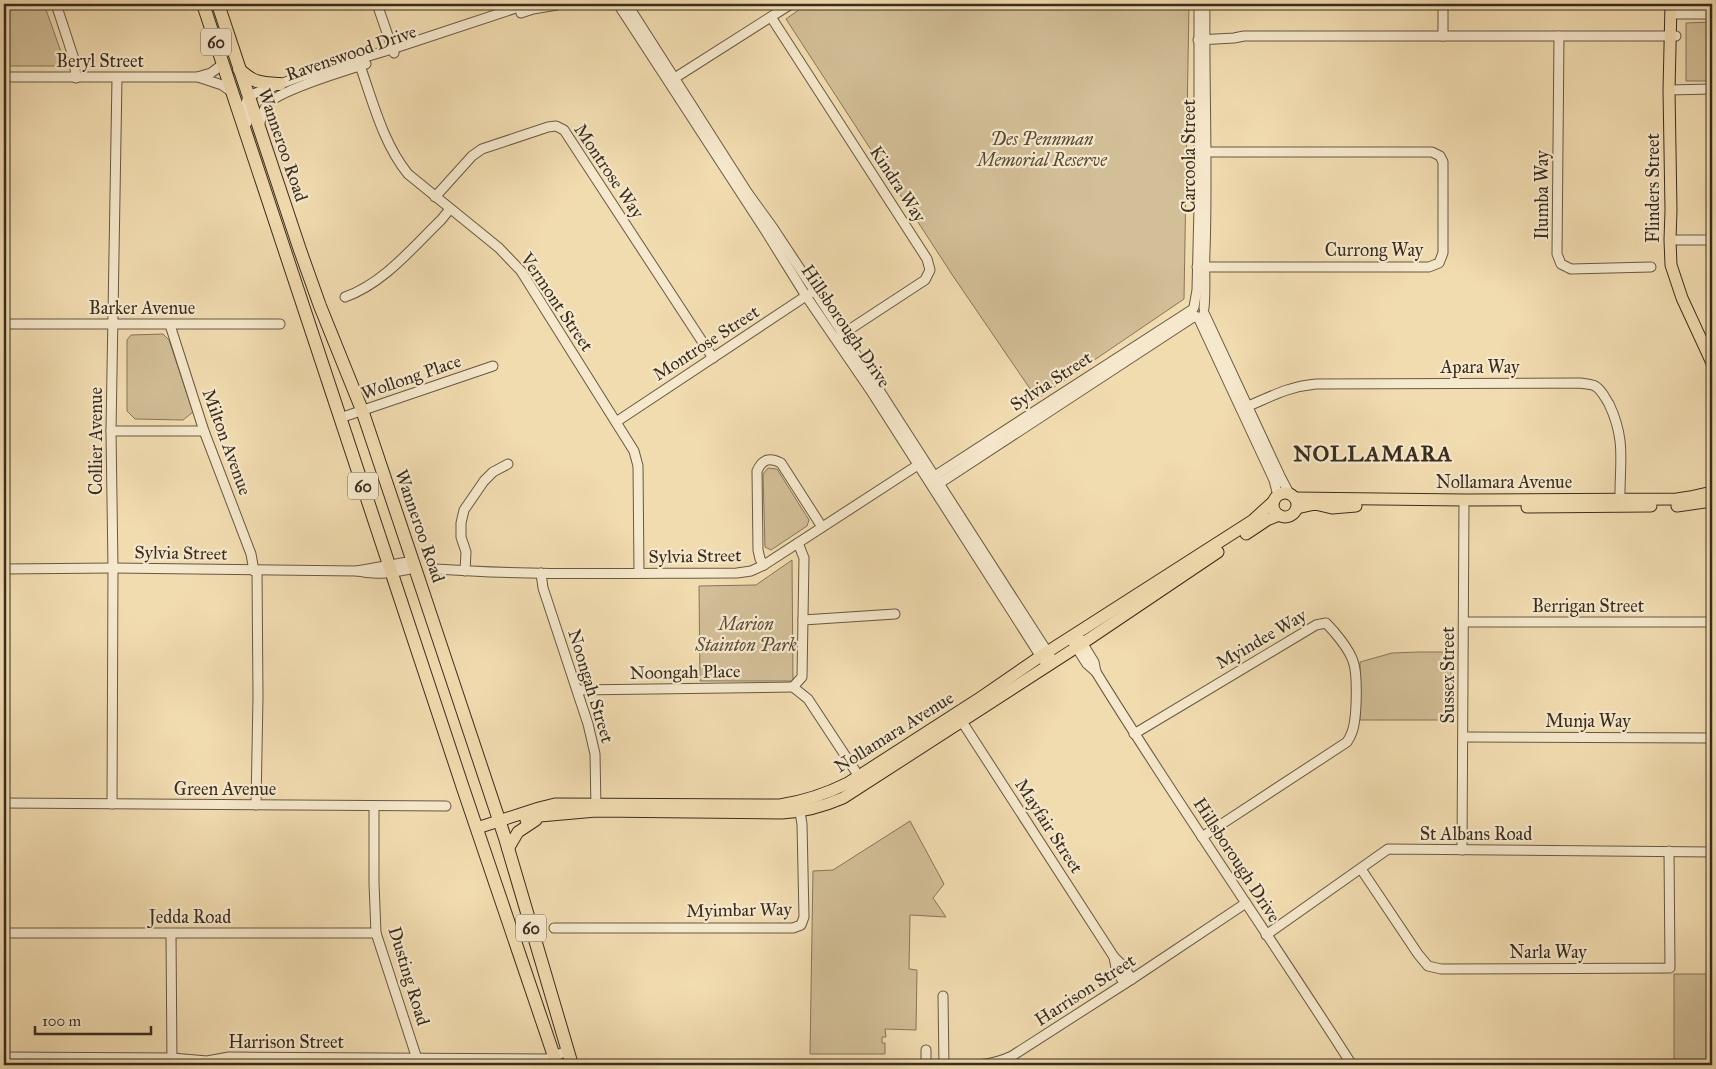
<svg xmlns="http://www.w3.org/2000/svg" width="1716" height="1069" font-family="'IM FELL Great Primer',serif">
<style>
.green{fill:#d2be97;stroke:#86765b}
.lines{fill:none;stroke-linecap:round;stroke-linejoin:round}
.minor-casing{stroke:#675943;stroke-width:11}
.major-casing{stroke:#392d1f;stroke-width:13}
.highway-casing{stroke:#392d1f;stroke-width:14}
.minor{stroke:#f6e8cc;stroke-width:9}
.major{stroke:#f1dcb0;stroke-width:11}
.highway{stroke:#f1dcb0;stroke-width:12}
.labels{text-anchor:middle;stroke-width:4.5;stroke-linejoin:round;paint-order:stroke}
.shield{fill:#f6e8cc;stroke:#726553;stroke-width:1}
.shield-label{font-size:16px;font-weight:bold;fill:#392d1f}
.street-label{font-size:18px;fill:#392d1f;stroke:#f6e8cc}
.park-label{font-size:18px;font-style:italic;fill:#584a37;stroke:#f6e8cc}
.district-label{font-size:22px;font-weight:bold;letter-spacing:1px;fill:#392d1f;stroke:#f6e8cc}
</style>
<rect width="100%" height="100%" fill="#f1dcb0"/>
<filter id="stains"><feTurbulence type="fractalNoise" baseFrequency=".004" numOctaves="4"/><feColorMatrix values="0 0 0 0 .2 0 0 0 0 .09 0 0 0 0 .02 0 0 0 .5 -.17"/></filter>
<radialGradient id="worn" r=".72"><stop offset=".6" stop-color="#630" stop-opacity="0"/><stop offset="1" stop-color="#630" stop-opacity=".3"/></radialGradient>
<!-- green -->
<g class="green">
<path d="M 4,4 L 44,4 L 66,66 L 4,66 Z"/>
<path d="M 807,4 L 1189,4 L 1184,299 L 1037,399 L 953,276 L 786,19 Z"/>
<path d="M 1712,22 L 1712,81 L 1686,81 L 1686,23 Z"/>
<path d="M 163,334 L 169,340 L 193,412 L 183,420 L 135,419 L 127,411 L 127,340 L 131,335 Z"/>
<path d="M 768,468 L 777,469 L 809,520 L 807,526 L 771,550 L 765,547 L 763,474 Z"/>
<path d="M 792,560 L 793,681 L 700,681 L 699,586 L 756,585 Z"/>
<path d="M 1418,652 L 1451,652 L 1451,720 L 1360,720 L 1360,662 L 1392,653 Z"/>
<path d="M 910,821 L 944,884 L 933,898 L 946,917 L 910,915 L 909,969 L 917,970 L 916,1030 L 885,1029 L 886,1037 L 882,1037 L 882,1043 L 885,1043 L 885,1054 L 810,1054 L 813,871 L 833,870 Z"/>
<rect x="1674" y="974" width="38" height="91"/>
</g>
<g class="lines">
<!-- minor casing -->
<g class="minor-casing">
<g id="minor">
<path d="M 56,4 L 74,59 L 76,78"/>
<path d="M 377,4 L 394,53"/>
<path d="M 618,4 L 765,230 L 806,296 L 873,394 L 1043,660"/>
<path d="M 627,4 L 747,192 L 773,228 L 843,334 L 1050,656"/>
<path d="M 1443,4 L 1443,36"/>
<path d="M 521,13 L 533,9 L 557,5"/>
<path d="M 1671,14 L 1712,14"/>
<path d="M 771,17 L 927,259 L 930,270 L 925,280 L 838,337"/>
<path d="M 1559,36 L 1557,254 L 1561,264 L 1571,269 L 1651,267"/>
<path d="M 1198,40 L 1234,38 L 1244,36 L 1676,36"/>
<path d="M 358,60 C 372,98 382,142 408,174 L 499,248 L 521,271 L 634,451 L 638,466 L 639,573"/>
<path d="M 4,77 L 197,77 L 211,73 L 223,64"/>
<path d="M 198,77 L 222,85 L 232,92"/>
<path d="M 670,81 L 791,4"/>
<path d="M 1669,90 L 1712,89"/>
<path d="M 247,123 L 245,107 L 248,96 L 299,77 L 392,49 L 528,4"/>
<path d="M 259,127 C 261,119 262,111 267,105 C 277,91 347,70 366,64"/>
<path d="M 435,197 L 472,156 L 482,149 L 548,127 L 556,126 L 564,130 L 713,358"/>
<path d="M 1670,240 L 1712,240"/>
<path d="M 1197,267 L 1429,267 L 1439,263 L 1443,253 L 1443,162 L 1440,156 L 1432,152 L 1198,152"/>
<path d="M 345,297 C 384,283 412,248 441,220 L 450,209"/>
<path d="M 1194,307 L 1197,290 L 1199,207 L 1199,4"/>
<path d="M 1204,308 C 1206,289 1204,270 1205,251 C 1208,169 1204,86 1205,4"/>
<path d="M 1204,313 L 1280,476 L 1290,495"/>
<path d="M 1198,317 L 1274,480 L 1278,496"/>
<path d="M 4,324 L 280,324"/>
<path d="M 170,325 L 204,431 L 251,554 L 254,571"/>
<path d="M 1241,409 C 1269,398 1285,387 1316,384 L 1580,383 C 1585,384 1591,384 1595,386 C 1602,390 1605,398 1609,404 C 1627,442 1619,464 1620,504"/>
<path d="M 340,418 L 493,366"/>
<path d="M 616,422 L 809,294"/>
<path d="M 111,431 L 204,431"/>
<path d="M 930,479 L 1193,309"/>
<path d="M 934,487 L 1195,316"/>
<path d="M 798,543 L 804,558 L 802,677 L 793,687 L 808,699 L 862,781"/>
<path d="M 764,565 L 760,559 L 758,550 L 757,471 C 762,459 770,457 781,463 L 822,527"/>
<path d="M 4,569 L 113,568 L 357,571 C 377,576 395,572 415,568"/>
<path d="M 436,569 C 536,576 636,573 737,573 L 751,571 L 764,565 L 921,463"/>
<path d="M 357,571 L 413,561"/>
<path d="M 465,571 L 466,552 L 461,537 L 461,523 L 464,510 L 484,481 L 493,472 L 508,464"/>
<path d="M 541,573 L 543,588 L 588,724 L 595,754 L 596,808"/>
<path d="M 803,620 L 895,614"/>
<path d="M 1464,622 L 1712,622"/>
<path d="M 1080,639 L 1094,662 L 1096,672"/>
<path d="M 1073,642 L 1087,664 L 1096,672 C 1178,805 1268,933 1352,1065"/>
<path d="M 578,690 L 793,687"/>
<path d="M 959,717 L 1114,957 L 1122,965 L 1132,979"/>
<path d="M 1134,734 L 1316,625 L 1326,623 C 1335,632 1349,649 1353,661 C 1358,674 1357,719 1352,732 C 1351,735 1349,739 1347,742 L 1202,837"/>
<path d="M 1464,737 L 1712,738"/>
<path d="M 4,803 L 446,806"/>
<path d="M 112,804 L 113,568 L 111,431 L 117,78"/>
<path d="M 256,805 L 258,697 L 257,571"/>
<path d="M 374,806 L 374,883 L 376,933 L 419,1065"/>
<path d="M 1462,850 L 1464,500"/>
<path d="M 1361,869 L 1418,954 L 1428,966 L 1441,969 L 1670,968 L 1669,851"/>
<path d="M 554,928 L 793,928 L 801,925 L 804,917 L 802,824 L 799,806"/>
<path d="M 4,933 L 376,933"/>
<path d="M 171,934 L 172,1065"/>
<path d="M 1266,935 L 1388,849 L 1712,852"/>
<path d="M 1114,957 L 1116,968 L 1124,984"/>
<path d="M 943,996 L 944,1065"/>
<path d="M 926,1050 L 926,1065"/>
<path d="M 4,1057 L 172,1058 L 207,1061 L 229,1057 L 547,1059 L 567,1051"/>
<path d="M 4,1064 L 68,1065"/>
<path d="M 93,1065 L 189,1065"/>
<path d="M 222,1065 L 425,1065"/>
<path d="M 596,1065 L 918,1065"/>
<path d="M 929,1065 C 958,1065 985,1069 1012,1056 L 1132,979 L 1246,903"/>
</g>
</g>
<!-- major casing -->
<g class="major-casing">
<g id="major">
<path d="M 1671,4 L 1669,90 L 1671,210 L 1670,240 L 1671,265 L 1682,298 L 1712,363"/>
<circle cx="1285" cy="505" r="12"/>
<path d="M 1295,498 L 1464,500 L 1677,499 L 1690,497 L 1712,492"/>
<path d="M 1677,506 L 1712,501"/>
<path d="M 1527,507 L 1651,506"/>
<path d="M 1297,508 L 1315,504 L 1332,508 L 1356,506"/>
<path d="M 1246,534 L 1267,520 L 1279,515"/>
<path d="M 526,820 L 540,816 L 596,811 L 782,813 C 804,812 822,807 843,798 L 1083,643 L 1218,552"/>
<path d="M 477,828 L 539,808 L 555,804 L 780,805 C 805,801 826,794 848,783 L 977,700 L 1041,656 L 1252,521 L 1274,501"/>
<path d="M 508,849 L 518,832 L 536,820"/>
</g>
</g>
<!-- highway casing -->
<g class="highway-casing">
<g id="highway">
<path d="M 203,4 L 463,788 L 557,1065"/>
<path d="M 218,4 L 300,250 L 320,306 L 362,410 L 415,568 L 505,838 L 572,1065"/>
<path d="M 239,69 C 253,83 261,83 280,84"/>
</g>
</g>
<!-- minor -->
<use href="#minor" class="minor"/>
<!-- major -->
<use href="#major" class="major"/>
<!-- highway -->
<use href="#highway" class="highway"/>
</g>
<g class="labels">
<!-- shield labels -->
<g class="shield">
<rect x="201" y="28.5" width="30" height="27" rx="4"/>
<rect x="348" y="472.5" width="30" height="27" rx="4"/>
<rect x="516" y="914.5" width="30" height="27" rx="4"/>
</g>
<g class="shield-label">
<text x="216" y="48">60</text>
<text x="363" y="492">60</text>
<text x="531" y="934">60</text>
</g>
<!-- street labels -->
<g class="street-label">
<text transform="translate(351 53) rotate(-19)" y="6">Ravenswood Drive</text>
<text x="100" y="67">Beryl Street</text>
<text transform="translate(283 145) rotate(71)" y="6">Wanneroo Road</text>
<text transform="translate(1189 156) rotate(-90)" y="6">Carcoola Street</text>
<text transform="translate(609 171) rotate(56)" y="6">Montrose Way</text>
<text transform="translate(898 184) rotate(57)" y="6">Kindra Way</text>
<text transform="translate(1653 188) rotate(-90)" y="6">Flinders Street</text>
<text transform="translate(1542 195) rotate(-90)" y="6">Ilumba Way</text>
<text x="1374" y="256">Currong Way</text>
<text transform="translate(557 302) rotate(56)" y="6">Vermont Street</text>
<text x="142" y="314">Barker Avenue</text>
<text transform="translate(846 326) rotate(56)" y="6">Hillsborough Drive</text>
<text transform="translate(706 343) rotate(-33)" y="6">Montrose Street</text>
<text x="1480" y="373">Apara Way</text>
<text transform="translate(411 377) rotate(-19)" y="6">Wollong Place</text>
<text transform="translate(1051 381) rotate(-33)" y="6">Sylvia Street</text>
<text transform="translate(96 441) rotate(-90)" y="6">Collier Avenue</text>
<text transform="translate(227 442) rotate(70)" y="6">Milton Avenue</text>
<text x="1504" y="488">Nollamara Avenue</text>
<text transform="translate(420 526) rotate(71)" y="6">Wanneroo Road</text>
<text transform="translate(181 553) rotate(1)" y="6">Sylvia Street</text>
<text transform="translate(695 556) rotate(-1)" y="6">Sylvia Street</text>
<text x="1588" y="612">Berrigan Street</text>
<text transform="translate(1261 639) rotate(-30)" y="6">Myindee Way</text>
<text transform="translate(685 672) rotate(-1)" y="6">Noongah Place</text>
<text transform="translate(1448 675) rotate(-90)" y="6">Sussex Street</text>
<text transform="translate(591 686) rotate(73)" y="6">Noongah Street</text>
<text x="1588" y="727">Munja Way</text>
<text transform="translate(894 732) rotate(-32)" y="6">Nollamara Avenue</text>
<text x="225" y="795">Green Avenue</text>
<text transform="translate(1049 826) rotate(57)" y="6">Mayfair Street</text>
<text x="1476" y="840">St Albans Road</text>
<text transform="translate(1237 860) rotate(57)" y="6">Hillsborough Drive</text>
<text transform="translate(739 910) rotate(-1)" y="6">Myimbar Way</text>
<text x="190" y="923">Jedda Road</text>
<text x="1548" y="958">Narla Way</text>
<text transform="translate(409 976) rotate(73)" y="6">Dusting Road</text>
<text transform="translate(1085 990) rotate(-33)" y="6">Harrison Street</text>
<text x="286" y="1048">Harrison Street</text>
</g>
<!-- park labels -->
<g class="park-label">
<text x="1042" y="145">Des Pennman<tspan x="1042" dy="21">Memorial Reserve</tspan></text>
<text x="746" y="630">Marion<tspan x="746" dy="21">Stainton Park</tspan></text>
</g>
<!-- district labels -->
<g class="district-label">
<text x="1373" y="461">NOLLAMARA</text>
</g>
</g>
<!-- margin -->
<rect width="1716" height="1069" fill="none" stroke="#f1dcb0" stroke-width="20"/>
<rect x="5" y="5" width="1706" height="1059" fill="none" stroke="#392d1f" stroke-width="2.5"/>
<rect x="10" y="10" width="1696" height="1049" fill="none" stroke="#392d1f"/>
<!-- scale -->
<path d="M35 1026v8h116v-8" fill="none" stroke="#392d1f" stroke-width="2.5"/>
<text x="42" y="1026" font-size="15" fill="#392d1f" stroke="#f6e8cc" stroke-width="4" paint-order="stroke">100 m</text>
<rect width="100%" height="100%" filter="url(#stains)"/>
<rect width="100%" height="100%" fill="url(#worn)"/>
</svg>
